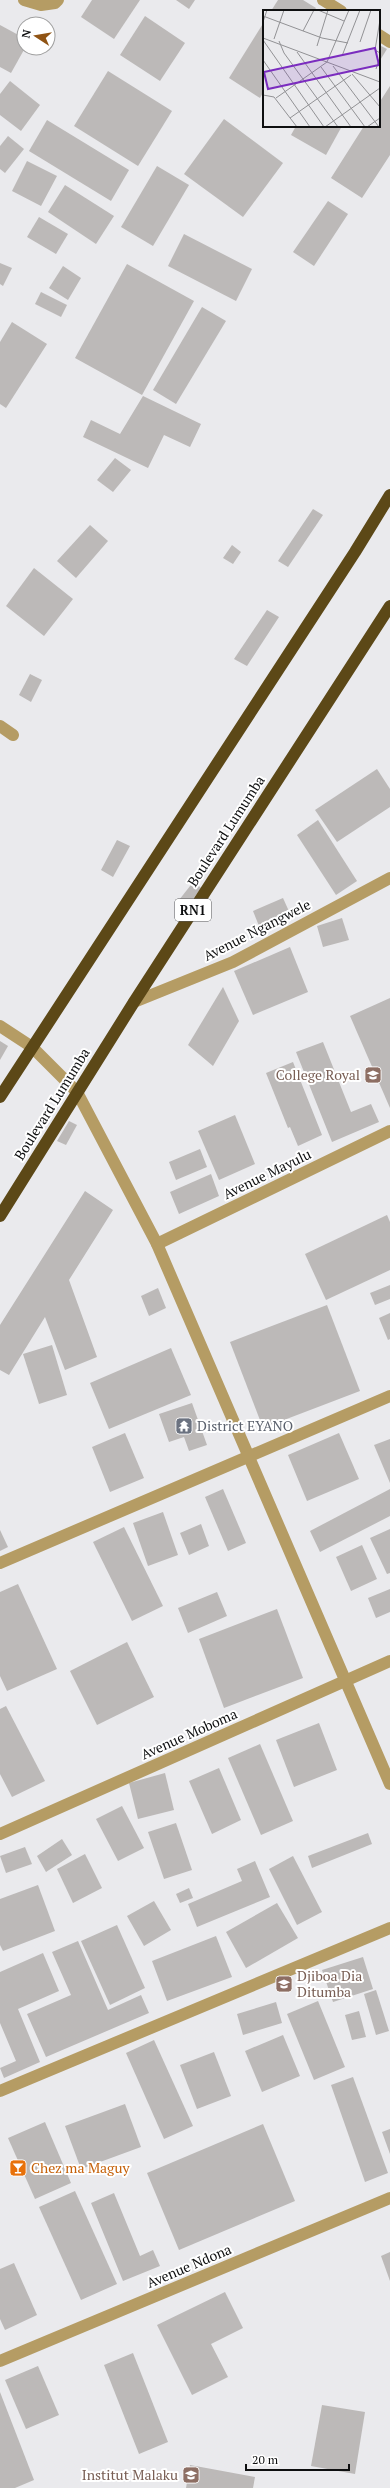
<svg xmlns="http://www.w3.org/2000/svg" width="390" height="2488" font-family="'PT Serif',serif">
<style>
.building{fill:#bcb9b8}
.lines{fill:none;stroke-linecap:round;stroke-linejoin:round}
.minor{stroke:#b59c64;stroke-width:12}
.highway{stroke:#5c4817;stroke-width:12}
.labels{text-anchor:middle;stroke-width:4;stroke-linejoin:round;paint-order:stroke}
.shield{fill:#fff;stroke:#565758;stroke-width:1}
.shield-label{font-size:13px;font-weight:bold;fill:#0e0f10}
.street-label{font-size:14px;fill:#0e0f10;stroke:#fff}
.education-label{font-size:14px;fill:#785e54;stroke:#fff;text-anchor:end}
.worship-label{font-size:14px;fill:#5b616d;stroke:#fff;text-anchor:start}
.food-label{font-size:14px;fill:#c56008;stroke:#fff;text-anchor:start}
.inset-road{fill:none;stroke:#929295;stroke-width:1}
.view{fill:#7b2cbf;fill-opacity:0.15;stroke:#7b2cbf;stroke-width:2}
.inset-edge{fill:none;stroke:#0e0f10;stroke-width:2}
</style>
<rect width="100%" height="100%" fill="#eaeaed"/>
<!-- building -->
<g class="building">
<path d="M 92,0 L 140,0 L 114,39 L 81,17 Z"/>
<path d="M 176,0 L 195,0 L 189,9 Z"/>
<path d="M 278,0 L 303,0 L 316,8 L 314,11 L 271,11 Z"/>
<path d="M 145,16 L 185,43 L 160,81 L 120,55 Z"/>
<path d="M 264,22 L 264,91 L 260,98 L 229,78 Z"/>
<path d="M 0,25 L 24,38 L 25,48 L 11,73 L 0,67 Z"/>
<path d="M 379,45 L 387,49 L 379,62 Z"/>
<path d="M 108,71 L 172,111 L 138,166 L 74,126 Z"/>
<path d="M 10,81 L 40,105 L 21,131 L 0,115 L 0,94 Z"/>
<path d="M 390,86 L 390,155 L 362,198 L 331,178 L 364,126 L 379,126 L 379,103 Z"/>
<path d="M 224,119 L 283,163 L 243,217 L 184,174 Z"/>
<path d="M 47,120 L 129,170 L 111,201 L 29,151 Z"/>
<path d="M 296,126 L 342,126 L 326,155 L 291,135 Z"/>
<path d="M 8,136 L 24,149 L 5,173 L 0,169 L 0,146 Z"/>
<path d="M 27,161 L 57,176 L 41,206 L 12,191 Z"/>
<path d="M 157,166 L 189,185 L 153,246 L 121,227 Z"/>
<path d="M 65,185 L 114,216 L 96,244 L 48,212 Z"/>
<path d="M 328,201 L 348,214 L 314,266 L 293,252 Z"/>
<path d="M 39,217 L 68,234 L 56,254 L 27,237 Z"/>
<path d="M 184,234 L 252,269 L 236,301 L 168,266 Z"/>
<path d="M 0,263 L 12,268 L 3,286 L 0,284 Z"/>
<path d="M 127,264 L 194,301 L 142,395 L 75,358 Z"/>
<path d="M 63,266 L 81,278 L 68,300 L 49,288 Z"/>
<path d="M 41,292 L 67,305 L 61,317 L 35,304 Z"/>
<path d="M 202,307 L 226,321 L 176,404 L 153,390 Z"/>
<path d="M 12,322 L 47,344 L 6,408 L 0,404 L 0,342 Z"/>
<path d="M 143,396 L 201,424 L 190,447 L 164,435 L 148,468 L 83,437 L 91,420 L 120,434 Z"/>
<path d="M 115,458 L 131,470 L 113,492 L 97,480 Z"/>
<path d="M 313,509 L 323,515 L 288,567 L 278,561 Z"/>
<path d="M 90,525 L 108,541 L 76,578 L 57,561 Z"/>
<path d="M 232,545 L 241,552 L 233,564 L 223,558 Z"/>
<path d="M 34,568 L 73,599 L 44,636 L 6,606 Z"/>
<path d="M 267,610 L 279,617 L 247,666 L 234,659 Z"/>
<path d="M 30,674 L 42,680 L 31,702 L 19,695 Z"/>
<path d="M 377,769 L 390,789 L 390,807 L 337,842 L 315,810 Z"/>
<path d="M 318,820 L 357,881 L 336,895 L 297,835 Z"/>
<path d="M 117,840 L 130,846 L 113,877 L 101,870 Z"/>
<path d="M 194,881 L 201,888 L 188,906 L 179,900 Z"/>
<path d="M 283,898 L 292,918 L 261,931 L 253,911 Z"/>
<path d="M 342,918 L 349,940 L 323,947 L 317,926 Z"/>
<path d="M 290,947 L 308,992 L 253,1015 L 234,971 Z"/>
<path d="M 223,987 L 239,1021 L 213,1066 L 188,1045 Z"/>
<path d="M 390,998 L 390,1108 L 350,1016 Z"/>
<path d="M 0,1041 L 8,1046 L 0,1060 Z"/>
<path d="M 323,1042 L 351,1112 L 371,1104 L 379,1122 L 332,1142 L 296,1052 Z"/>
<path d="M 293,1062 L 322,1135 L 298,1146 L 290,1127 L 288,1128 L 266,1073 Z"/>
<path d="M 235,1115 L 255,1164 L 219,1180 L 198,1131 Z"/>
<path d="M 69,1121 L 77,1125 L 66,1145 L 57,1141 Z"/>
<path d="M 200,1149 L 207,1167 L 176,1180 L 169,1162 Z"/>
<path d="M 211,1174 L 219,1196 L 179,1214 L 170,1192 Z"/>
<path d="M 85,1191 L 113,1210 L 69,1280 L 97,1357 L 65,1370 L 45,1317 L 9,1375 L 0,1370 L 0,1325 Z"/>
<path d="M 387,1215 L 390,1222 L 390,1270 L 326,1300 L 305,1254 Z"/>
<path d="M 390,1285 L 390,1299 L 375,1305 L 370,1293 Z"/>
<path d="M 158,1288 L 166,1308 L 149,1316 L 141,1296 Z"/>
<path d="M 327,1305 L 360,1391 L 263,1428 L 230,1342 Z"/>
<path d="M 390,1313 L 390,1339 L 388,1340 L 379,1318 Z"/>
<path d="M 52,1345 L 67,1395 L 39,1404 L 23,1354 Z"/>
<path d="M 171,1348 L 191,1395 L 109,1429 L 90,1383 Z"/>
<path d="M 192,1403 L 207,1445 L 189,1451 L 184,1437 L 169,1442 L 159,1414 Z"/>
<path d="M 125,1433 L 144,1478 L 110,1492 L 92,1447 Z"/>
<path d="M 339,1433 L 359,1479 L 307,1501 L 288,1455 Z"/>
<path d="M 390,1439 L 390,1483 L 374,1445 Z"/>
<path d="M 223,1489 L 246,1543 L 228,1551 L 205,1497 Z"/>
<path d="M 390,1489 L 390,1516 L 320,1552 L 310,1531 Z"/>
<path d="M 163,1512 L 178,1555 L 148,1566 L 133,1523 Z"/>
<path d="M 201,1524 L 209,1546 L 189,1555 L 180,1533 Z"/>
<path d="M 124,1527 L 163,1606 L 132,1621 L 93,1542 Z"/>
<path d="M 390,1529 L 390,1573 L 387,1574 L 370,1538 Z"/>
<path d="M 0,1530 L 8,1547 L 0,1551 Z"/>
<path d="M 362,1545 L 377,1579 L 351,1591 L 336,1557 Z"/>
<path d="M 18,1584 L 57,1669 L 7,1691 L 0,1676 L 0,1592 Z"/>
<path d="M 390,1589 L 390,1612 L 376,1618 L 368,1598 Z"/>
<path d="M 217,1592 L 227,1616 L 188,1633 L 178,1608 Z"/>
<path d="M 277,1609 L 303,1678 L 224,1708 L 199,1639 Z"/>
<path d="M 127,1642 L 154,1697 L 97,1725 L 70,1671 Z"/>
<path d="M 6,1706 L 45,1781 L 12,1797 L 0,1774 L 0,1709 Z"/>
<path d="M 319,1723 L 337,1770 L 294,1787 L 276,1740 Z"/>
<path d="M 260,1744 L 293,1821 L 261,1835 L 228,1758 Z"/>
<path d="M 219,1768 L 241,1820 L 212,1834 L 189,1781 Z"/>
<path d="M 165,1773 L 174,1810 L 138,1819 L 129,1783 Z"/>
<path d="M 122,1806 L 144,1848 L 118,1861 L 96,1819 Z"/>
<path d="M 176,1823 L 192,1870 L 164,1879 L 148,1832 Z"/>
<path d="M 368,1833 L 372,1844 L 312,1868 L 308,1856 Z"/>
<path d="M 62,1839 L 72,1855 L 46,1872 L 37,1856 Z"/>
<path d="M 25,1847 L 32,1864 L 6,1873 L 0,1856 Z"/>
<path d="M 85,1854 L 102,1888 L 73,1903 L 57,1869 Z"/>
<path d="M 293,1856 L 322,1912 L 297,1925 L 269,1869 Z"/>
<path d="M 255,1861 L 270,1897 L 197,1927 L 188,1904 L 242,1881 L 237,1869 Z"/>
<path d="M 38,1885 L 55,1931 L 3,1951 L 0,1945 L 0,1899 Z"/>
<path d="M 189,1888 L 193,1898 L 180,1903 L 176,1894 Z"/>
<path d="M 154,1901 L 171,1930 L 144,1946 L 127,1916 Z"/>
<path d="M 277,1903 L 298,1938 L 246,1968 L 226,1932 Z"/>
<path d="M 117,1925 L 145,1988 L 110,2005 L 81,1941 Z"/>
<path d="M 216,1936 L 232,1977 L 167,2001 L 152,1961 Z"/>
<path d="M 78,1941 L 108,2010 L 141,1995 L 149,2013 L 46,2057 L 27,2014 L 71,1995 L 52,1952 Z"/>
<path d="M 43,1953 L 59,1991 L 18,2009 L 40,2062 L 4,2078 L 0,2068 L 16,2061 L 0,2023 L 0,1972 Z"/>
<path d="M 363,1957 L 373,1989 L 333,2002 L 322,1970 Z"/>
<path d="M 376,1990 L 389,2031 L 376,2035 L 364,1994 Z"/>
<path d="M 318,2001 L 345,2067 L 314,2080 L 287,2014 Z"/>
<path d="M 276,2002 L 282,2023 L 243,2035 L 237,2014 Z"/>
<path d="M 359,2011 L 366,2037 L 352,2040 L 345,2015 Z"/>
<path d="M 283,2035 L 300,2076 L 262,2092 L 245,2051 Z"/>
<path d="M 154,2040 L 193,2126 L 164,2139 L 126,2053 Z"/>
<path d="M 214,2052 L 231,2096 L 197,2109 L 180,2065 Z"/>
<path d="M 353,2077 L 388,2173 L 365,2182 L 331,2085 Z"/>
<path d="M 125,2104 L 141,2147 L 81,2169 L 65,2126 Z"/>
<path d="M 45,2122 L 71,2183 L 35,2199 L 8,2138 Z"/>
<path d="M 263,2124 L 295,2201 L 179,2250 L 147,2173 Z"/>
<path d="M 390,2129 L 390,2154 L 382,2132 Z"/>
<path d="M 75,2191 L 117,2284 L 81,2300 L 39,2207 Z"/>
<path d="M 114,2193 L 140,2256 L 153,2250 L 160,2266 L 123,2281 L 91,2203 Z"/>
<path d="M 390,2252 L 390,2281 L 381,2256 Z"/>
<path d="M 14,2263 L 37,2315 L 5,2330 L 0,2319 L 0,2269 Z"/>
<path d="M 225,2292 L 243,2328 L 211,2344 L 228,2377 L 192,2395 L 157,2325 Z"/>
<path d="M 133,2353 L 168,2442 L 139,2454 L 104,2365 Z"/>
<path d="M 38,2366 L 59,2415 L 26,2429 L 5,2380 Z"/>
<path d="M 0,2392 L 34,2480 L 15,2488 L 0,2488 Z"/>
<path d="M 322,2405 L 365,2412 L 355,2474 L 311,2466 Z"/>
<path d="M 190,2465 L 255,2477 L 253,2488 L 186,2488 Z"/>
</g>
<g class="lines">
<!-- minor -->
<g class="minor">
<path d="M 24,0 L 41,5 L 55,3 L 58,0"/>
<path d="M 323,0 L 341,11"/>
<path d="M 379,35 L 390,42"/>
<path d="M 0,726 L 13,735"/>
<path d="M 134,1002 L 233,962 L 390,878"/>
<path d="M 0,1026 L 32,1047 L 77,1092 L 157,1244 L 390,1784"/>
<path d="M 157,1244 L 390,1131"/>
<path d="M 0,1563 L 390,1396"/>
<path d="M 0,1834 L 390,1661"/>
<path d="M 0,2091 L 390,1928"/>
<path d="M 0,2361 L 390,2198"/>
</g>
<!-- highway -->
<g class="highway">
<path d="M 0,1097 L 355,552 L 390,495"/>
<path d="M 0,1216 L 134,1002 L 390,606"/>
</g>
</g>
<!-- icons -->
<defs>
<g id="school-square" transform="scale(0.9)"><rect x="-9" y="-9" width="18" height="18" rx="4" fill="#8d6e63" stroke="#fff"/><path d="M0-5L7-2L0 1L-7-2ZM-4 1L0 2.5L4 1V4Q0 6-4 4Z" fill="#fff"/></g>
<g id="temple-square" transform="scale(0.9)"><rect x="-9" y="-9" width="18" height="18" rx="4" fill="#6b7280" stroke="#fff"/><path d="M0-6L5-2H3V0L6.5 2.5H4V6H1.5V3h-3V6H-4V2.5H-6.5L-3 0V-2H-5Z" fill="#fff"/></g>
<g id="bar-square" transform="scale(0.9)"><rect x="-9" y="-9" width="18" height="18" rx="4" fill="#e8710a" stroke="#fff"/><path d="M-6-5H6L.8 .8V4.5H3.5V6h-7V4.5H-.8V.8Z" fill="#fff"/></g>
</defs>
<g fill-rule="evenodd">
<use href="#school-square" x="373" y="1075"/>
<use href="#temple-square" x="184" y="1426"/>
<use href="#school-square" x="284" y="1984"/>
<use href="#bar-square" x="18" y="2168"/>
<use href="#school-square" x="191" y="2475"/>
</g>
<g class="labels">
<!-- shield labels -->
<rect class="shield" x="175" y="899" width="36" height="22" rx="3"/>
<g class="shield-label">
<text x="193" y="915">RN1</text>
</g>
<!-- street labels -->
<g class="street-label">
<text transform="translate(226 831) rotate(-57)" y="5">Boulevard Lumumba</text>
<text transform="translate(257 930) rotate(-27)" y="5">Avenue Ngangwele</text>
<text transform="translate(52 1104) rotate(-58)" y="5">Boulevard Lumumba</text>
<text transform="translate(267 1174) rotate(-26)" y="5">Avenue Mayulu</text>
<text transform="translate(189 1734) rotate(-24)" y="5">Avenue Moboma</text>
<text transform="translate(189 2266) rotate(-23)" y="5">Avenue Ndona</text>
</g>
<!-- education labels -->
<g class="education-label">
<text x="360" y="1080">College Royal</text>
<text x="297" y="1981" text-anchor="start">Djiboa Dia<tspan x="297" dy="16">Ditumba</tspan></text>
<text x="178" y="2480">Institut Malaku</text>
</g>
<!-- worship labels -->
<g class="worship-label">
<text x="197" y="1431">District EYANO</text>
</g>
<!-- food labels -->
<g class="food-label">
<text x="31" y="2173">Chez ma Maguy</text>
</g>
</g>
<!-- overview -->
<g transform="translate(263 10)">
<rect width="117" height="117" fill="#eaeaed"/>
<path class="inset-road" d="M 55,0 L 81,11M 0,6 L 59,28 L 85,33M 117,10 L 112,40 L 117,43M 0,12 L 4,0M 40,21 L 51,0M 0,28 L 117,72M 11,29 L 21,0M 0,30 L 61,117M 16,31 L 21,43 L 75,117M 97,32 L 108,0M 54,36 L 65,0M 34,42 L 88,117M 79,46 L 97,0M 0,50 L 47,117M 70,56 L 116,117M 58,57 L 102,117M 113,59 L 117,47M 89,64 L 117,97M 0,85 L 11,87 L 34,117M 13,88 L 64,52 L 86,0M 27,108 L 88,65M 62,117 L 117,78M 104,117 L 117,108"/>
<path class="view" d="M 112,38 L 116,55 L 5,79 L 1,62 Z"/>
<rect width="117" height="117" class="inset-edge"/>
</g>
<!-- north arrow -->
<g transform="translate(36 36) rotate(282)"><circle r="19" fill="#ffffff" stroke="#9f9f9f"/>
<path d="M0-3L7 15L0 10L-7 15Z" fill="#905414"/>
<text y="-6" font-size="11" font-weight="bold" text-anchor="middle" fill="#0e0f10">N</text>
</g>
<!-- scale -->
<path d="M246 2464v6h103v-6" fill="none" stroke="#0e0f10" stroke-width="2"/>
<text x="252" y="2464" font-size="12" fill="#0e0f10" stroke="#ffffff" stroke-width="3" paint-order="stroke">20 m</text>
</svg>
